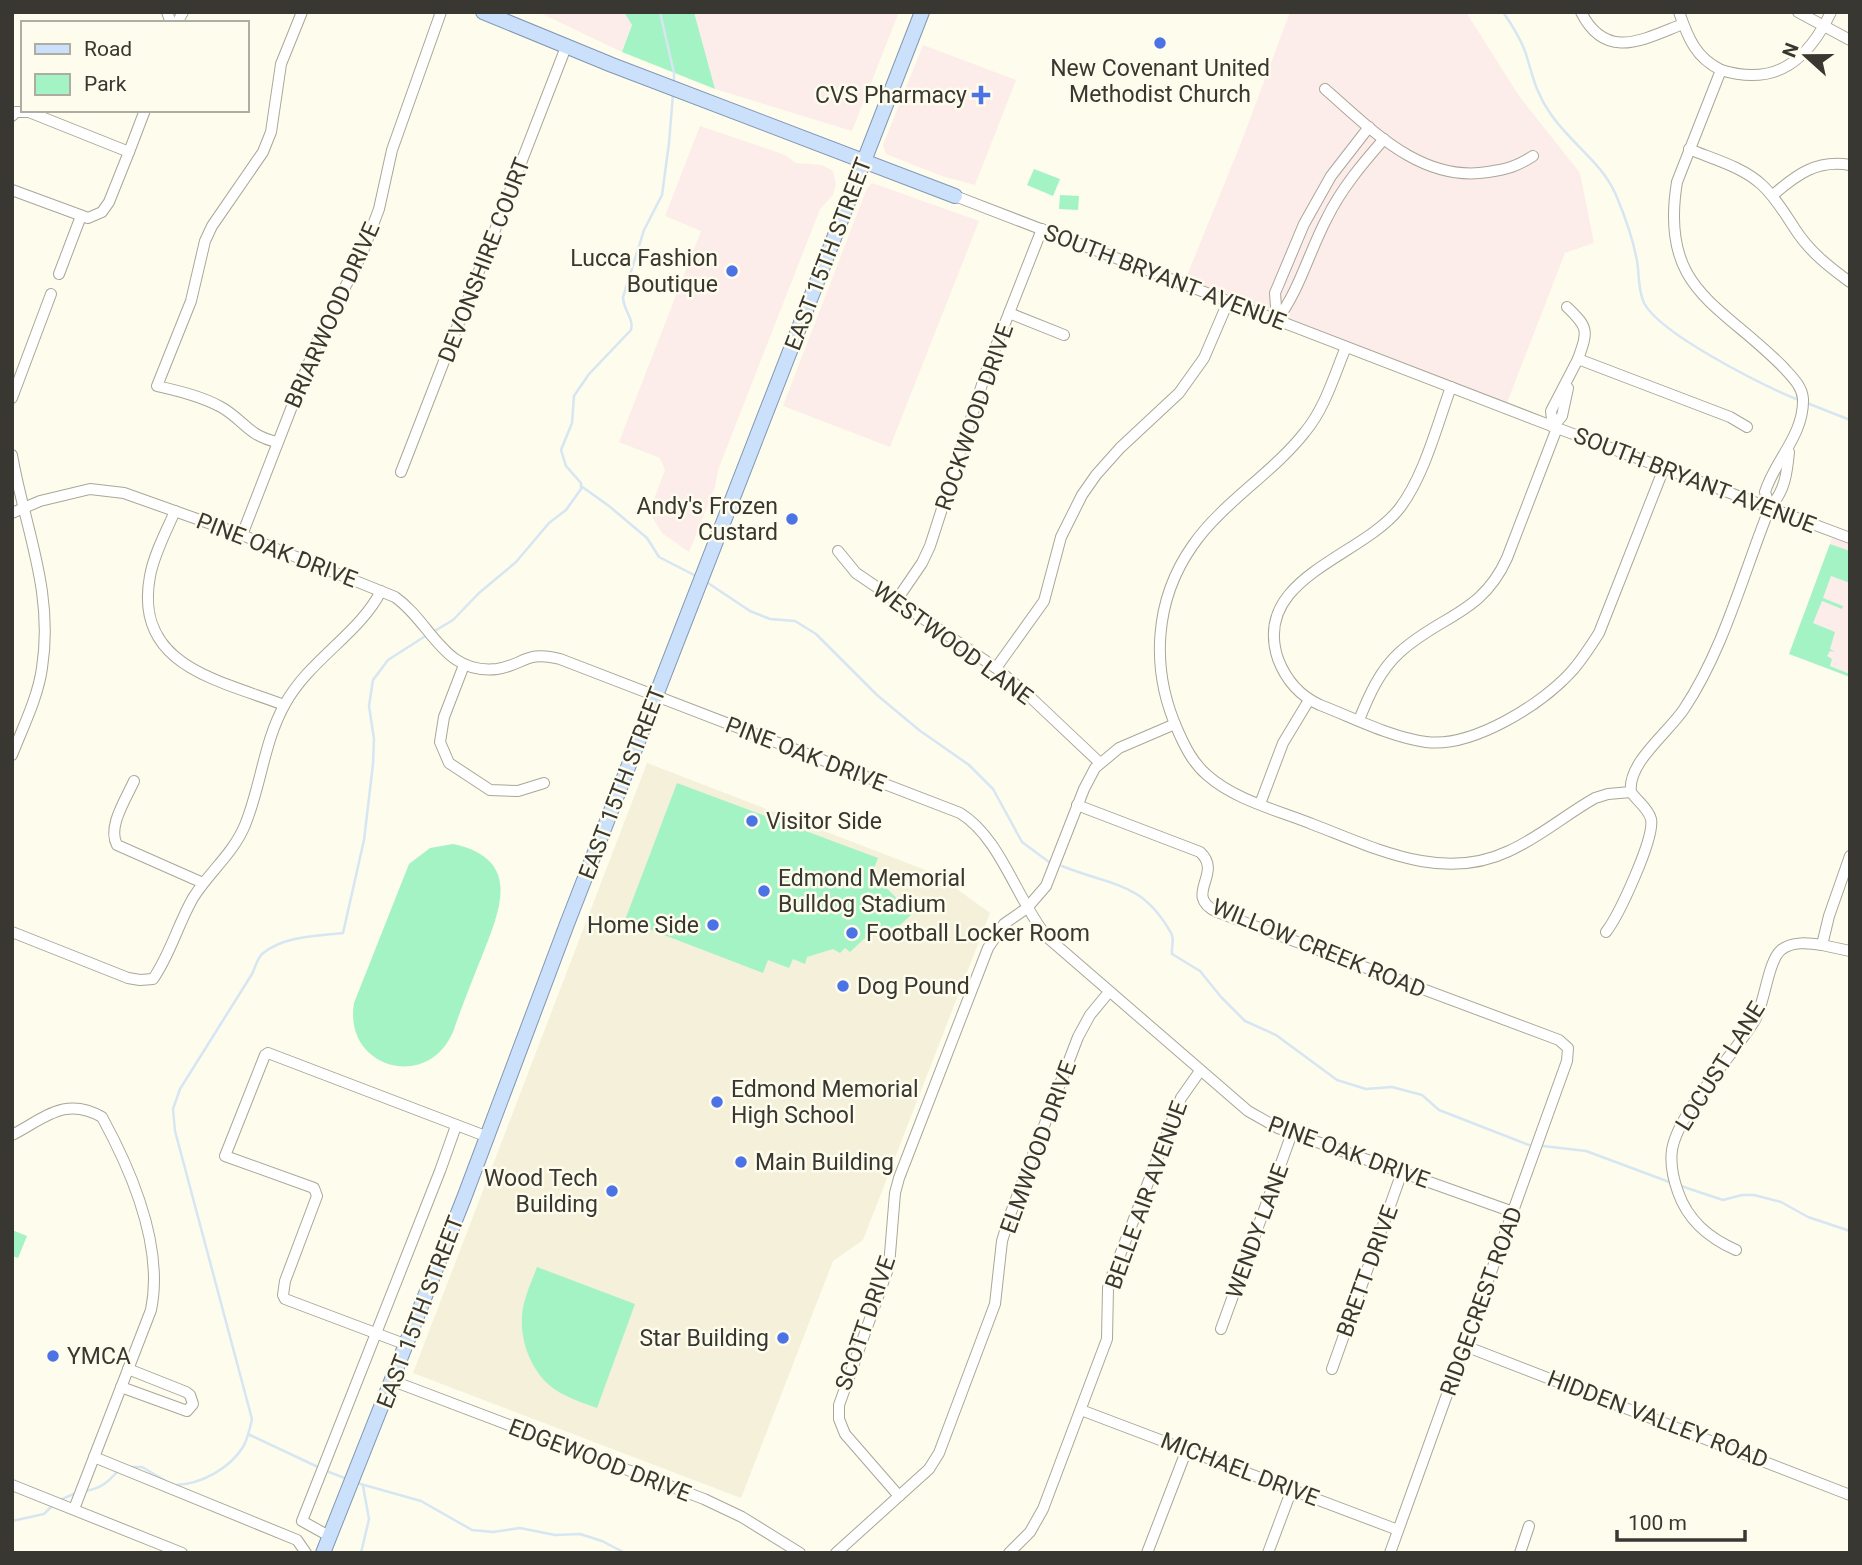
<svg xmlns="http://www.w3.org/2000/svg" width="1862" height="1565" font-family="Roboto,sans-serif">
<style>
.commercial{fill:#fdedea}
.built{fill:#f4f0d9}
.green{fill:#a4f3c5}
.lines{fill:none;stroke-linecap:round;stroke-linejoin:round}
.stream{stroke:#d6e6f2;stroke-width:2.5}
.minor-casing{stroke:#aaa799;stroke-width:12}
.major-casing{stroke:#8197b3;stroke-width:16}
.minor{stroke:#fff;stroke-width:10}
.major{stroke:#cbe0fb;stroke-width:14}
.poi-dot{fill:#4c73e6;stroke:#fefcec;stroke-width:2.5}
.labels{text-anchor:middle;stroke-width:5;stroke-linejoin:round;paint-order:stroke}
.poi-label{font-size:23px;fill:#383731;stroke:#fefcec;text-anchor:start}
.street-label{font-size:23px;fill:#383731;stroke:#fefcec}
</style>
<rect width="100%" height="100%" fill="#fefcec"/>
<!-- commercial -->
<g class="commercial">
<path d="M 538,12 L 624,12 L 632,24 L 622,52 Z"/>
<path d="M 694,12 L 899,12 L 852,131 L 715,89 Z"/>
<path d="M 1290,12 L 1466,12 L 1519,96 L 1580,173 L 1594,243 L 1565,253 L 1505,408 L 1183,285 L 1241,143 Z"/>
<path d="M 923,45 L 1016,80 L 975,185 L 942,176 L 886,154 L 883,145 Z"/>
<path d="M 700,126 L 771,150 L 785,155 L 796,163 L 822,165 L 833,171 L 836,184 L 833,195 L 820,209 L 718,470 L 715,487 L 689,552 L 662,533 L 649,512 L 665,470 L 660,458 L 619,442 L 701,231 L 665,216 Z"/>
<path d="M 872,183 L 979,221 L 890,447 L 783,406 L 867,188 Z"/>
<path d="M 1834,532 L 1850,538 L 1850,677 L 1790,654 Z"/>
</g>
<!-- built -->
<path class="built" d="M 647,763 L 936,874 L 990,913 L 863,1240 L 833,1261 L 741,1498 L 413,1373 Z"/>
<!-- green -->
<g class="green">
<path d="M 624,12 L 694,12 L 715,89 L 622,52 L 632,25 Z"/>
<path d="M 1034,169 L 1060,179 L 1053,196 L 1027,185 Z"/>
<path d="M 1060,195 L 1079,196 L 1078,210 L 1059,209 Z"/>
<path d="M 1830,544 L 1850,551 L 1850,583 L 1831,576 L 1823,598 L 1843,606 L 1842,609 L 1822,601 L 1813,623 L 1835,632 L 1830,649 L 1835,652 L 1830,651 L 1827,656 L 1832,659 L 1830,666 L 1850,674 L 1850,677 L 1789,654 Z"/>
<path d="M 677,783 L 878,858 L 872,873 L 912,914 L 899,926 L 864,939 L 850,952 L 845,948 L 840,953 L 833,949 L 807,957 L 805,964 L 793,959 L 789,968 L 768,960 L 763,973 L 625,920 Z"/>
<path d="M 453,844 C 523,859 500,910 482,956 C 472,981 462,1006 453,1032 C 427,1092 343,1068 354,1003 L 409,864 L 430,848 Z"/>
<path d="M 12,1230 L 27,1236 L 18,1258 L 12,1256 Z"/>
<path d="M 537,1267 L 635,1304 L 597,1408 C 581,1402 561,1396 548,1384 C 527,1364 517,1331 524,1303 C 527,1291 533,1278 537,1267 Z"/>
</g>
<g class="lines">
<!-- stream -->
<g class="stream">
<path d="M 660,12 L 674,73 L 674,84"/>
<path d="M 1503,12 C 1512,25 1521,39 1526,54 C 1533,77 1536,93 1550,113 C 1569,142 1602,162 1616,195 C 1624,214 1632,236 1636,256 C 1640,272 1637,288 1644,303 C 1661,335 1766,387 1801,401"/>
<path d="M 673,94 L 669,143 L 662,195 L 644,230 L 623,297 C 623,310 634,318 631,330 L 589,374 L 574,396 L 572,423 L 561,450 L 566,466 L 581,483 L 581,486 L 609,506 L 647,538 L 659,557 L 696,576"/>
<path d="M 1807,403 L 1850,420"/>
<path d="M 705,581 L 750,611 L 770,619 L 795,621 L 816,634 L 877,695 L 919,730 L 969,765 L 993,789 L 1022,842 L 1049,862"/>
<path d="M 433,632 L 453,620 L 479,593 L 516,562 L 549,523 L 566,510 L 581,489 L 581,486"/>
<path d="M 1062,866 C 1111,886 1142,881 1171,933 C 1175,938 1171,948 1172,954 L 1200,971 L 1221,997 L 1245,1021 L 1276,1035 L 1337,1080 L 1366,1089 L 1392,1087 L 1422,1095 L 1439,1110 L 1529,1145"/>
<path d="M 1543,1146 L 1586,1151 L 1672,1183"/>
<path d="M 1678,1185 L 1723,1200 L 1742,1195 L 1754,1195 L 1781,1202 L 1808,1217 L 1850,1231"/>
<path d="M 248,1434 L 318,1467"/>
<path d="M 128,1467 L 142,1467 L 166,1481"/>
<path d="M 324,1470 L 347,1479"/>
<path d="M 357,1483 L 421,1501 L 472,1530 L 493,1532 L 520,1528 L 555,1535 L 580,1534 L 602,1541 L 625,1553"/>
<path d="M 176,1485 C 201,1484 229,1469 243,1447 C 248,1438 250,1428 252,1419 L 175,1131 L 173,1109 L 180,1089 L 252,974 C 255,968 257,959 262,954 C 283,936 317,936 343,933 L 364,840 L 373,764 L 374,739 L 369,706 L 373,680 L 388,660 L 427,635"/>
<path d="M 84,1491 C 101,1489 108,1482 119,1470"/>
<path d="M 58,1501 L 78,1492"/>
<path d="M 12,1521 L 44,1514 L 53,1505"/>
<path d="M 361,1553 L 369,1519 L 363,1486"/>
</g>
<!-- minor casing -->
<g class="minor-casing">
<g id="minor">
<path d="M 167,12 L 171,23"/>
<path d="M 1581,12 C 1606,62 1644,39 1683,24"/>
<path d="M 1679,12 C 1688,38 1696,58 1721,70"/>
<path d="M 1798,12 L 1850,40"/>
<path d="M 177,23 L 183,12"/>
<path d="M 1325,89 C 1371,129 1421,183 1488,172 C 1507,169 1516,167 1533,156"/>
<path d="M 12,116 L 16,112 L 29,112 L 129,152 L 145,110"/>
<path d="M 1689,149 C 1713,159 1743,167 1762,185 C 1776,198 1785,214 1795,229 C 1809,251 1829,267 1850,282"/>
<path d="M 12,190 L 88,218 L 102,212 L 109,202 L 129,152"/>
<path d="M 1773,195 C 1796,175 1817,159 1850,165"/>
<path d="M 955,196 L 1557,428 L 1850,538"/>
<path d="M 59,274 L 81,216"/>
<path d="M 1567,307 C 1589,328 1588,331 1578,359"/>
<path d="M 1009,313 L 1064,335"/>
<path d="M 1277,320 L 1275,293 L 1304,224 L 1331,176 L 1369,127"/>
<path d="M 1277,320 C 1300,289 1309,252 1327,218 C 1341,189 1363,163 1384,139"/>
<path d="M 1346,347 C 1334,376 1325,408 1305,432 C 1273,473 1222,503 1193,545 C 1154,600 1150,669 1178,731 C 1185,747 1193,763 1207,775 C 1235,800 1277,810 1312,824 C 1375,848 1442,883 1509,851 C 1540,837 1565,815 1595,798 L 1608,794 L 1631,792"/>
<path d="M 1451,387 C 1437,425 1424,477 1399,509 C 1360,558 1251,578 1278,659 C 1286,680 1300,696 1320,705 C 1354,718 1390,737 1426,742 C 1472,748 1541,705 1571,672 C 1582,660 1590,647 1599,633 L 1664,468"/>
<path d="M 12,398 L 51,294"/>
<path d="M 1553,427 L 1551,411 L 1578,359 L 1730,417 L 1747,427"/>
<path d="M 1553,427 L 1562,416 L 1568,388"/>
<path d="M 277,442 C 248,436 244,420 221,407 C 201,396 178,391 157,386 L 191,301 L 205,241 L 212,226 L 263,152 L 271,132 L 281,64 L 302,12"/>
<path d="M 12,455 C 25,529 54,591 42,668 C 38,697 23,727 12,755"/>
<path d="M 401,472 L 566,47"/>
<path d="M 1770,507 L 1765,492 C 1775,460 1804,435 1803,399 C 1802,386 1792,377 1784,368 C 1721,303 1659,291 1677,182 L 1721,70 C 1776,87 1808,60 1831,12"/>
<path d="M 175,511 C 166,532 154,554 150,576 C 133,666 219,680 284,705"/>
<path d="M 12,513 L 40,501 L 90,489 L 124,493 L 242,535 L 395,597 C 432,623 443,675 497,669 C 524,665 526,650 560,659 L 960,813 C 1001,838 1017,901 1048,938 L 1248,1111 L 1278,1128 L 1513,1212"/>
<path d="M 242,535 L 317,342 L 362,254 L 379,209 L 392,150 L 441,12"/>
<path d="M 838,551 L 856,573 L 996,668 L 1027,694 L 1100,763"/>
<path d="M 896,601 L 922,563 L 930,546 L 987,369 L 1042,229"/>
<path d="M 464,665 L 444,717 L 440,742 L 449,763 L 490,790 L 518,791 L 544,783"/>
<path d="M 996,668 L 1044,601 L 1061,537 L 1082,495 L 1096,475 L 1120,448 L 1179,393 L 1204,358 L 1228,302"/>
<path d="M 1359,720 C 1369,695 1380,670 1400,652 C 1441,615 1482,614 1507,558 L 1557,428"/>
<path d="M 134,781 C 126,799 107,827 117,845 L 203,883"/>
<path d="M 1260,804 L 1283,743 L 1309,700"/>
<path d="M 1077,805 L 1200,852 C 1224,874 1182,895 1217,912 L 1559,1040 L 1568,1048 L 1567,1061 L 1390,1553"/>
<path d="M 12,932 L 128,978 L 140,980 L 153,979 C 170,955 178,924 193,898 C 209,872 233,854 245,825 C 261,786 264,741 285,704 C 309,660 360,633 381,591"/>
<path d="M 1606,932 C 1619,915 1655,838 1651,819 C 1648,808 1637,801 1631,792 C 1627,763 1668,733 1684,709 C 1724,649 1743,574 1770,507 C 1785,491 1787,473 1789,452"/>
<path d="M 1822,945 L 1850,951"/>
<path d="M 12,1135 C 45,1118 65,1096 102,1117 C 132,1172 164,1247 151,1310 L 74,1509"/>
<path d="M 1736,1250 C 1709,1238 1688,1221 1678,1192 C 1673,1178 1670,1164 1672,1150 C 1678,1112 1734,1055 1755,1020 C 1765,1002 1768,961 1781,950 C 1792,941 1809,943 1822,945 L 1829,916 L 1850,856"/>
<path d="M 1221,1329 L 1292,1133"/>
<path d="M 407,1345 L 285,1299 L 283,1295 L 285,1281 L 317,1196 L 314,1188 L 225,1156 L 265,1055 L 268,1053 L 488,1137"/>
<path d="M 1465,1346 L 1850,1495"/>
<path d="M 1332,1369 L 1402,1172"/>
<path d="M 393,1381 L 704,1499 L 742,1517 L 800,1553"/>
<path d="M 121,1387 L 187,1411 L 193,1404 L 190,1395 L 186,1392 L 128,1369"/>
<path d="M 1081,1410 L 1398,1530"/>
<path d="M 94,1457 L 297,1540 L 306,1553"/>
<path d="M 12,1485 L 182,1553"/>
<path d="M 899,1496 L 845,1434 L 839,1419 L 839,1405 L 889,1266 L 895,1193 L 899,1178 L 988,948 L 1004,924 L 1027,908 L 1046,886 L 1084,789 L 1095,768 L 1119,748 L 1175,724"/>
<path d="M 329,1536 L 302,1521 L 440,1171 L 456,1126"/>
<path d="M 836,1553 L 929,1469 L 939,1453 L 995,1304 L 1002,1241 L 1010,1215 L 1078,1037 L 1090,1015 L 1109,992"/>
<path d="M 1009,1553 L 1030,1532 L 1043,1509 L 1107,1339 L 1108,1288 L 1113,1273 L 1181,1098 L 1200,1071"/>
<path d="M 1147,1553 L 1187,1449"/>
<path d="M 1268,1553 L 1292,1489"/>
<path d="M 1520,1553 L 1529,1526"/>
</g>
</g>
<!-- major casing -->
<g class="major-casing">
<g id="major">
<path d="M 483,12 L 612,65 L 955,196"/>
<path d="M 323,1553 L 464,1198 L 567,924 L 922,12"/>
</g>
</g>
<!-- minor -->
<use href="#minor" class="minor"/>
<!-- major -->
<use href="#major" class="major"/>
</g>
<!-- markers -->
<g class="poi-dot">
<circle cx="1160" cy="43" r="7"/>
<path d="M977.5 84.5h7v7h7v7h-7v7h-7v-7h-7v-7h7z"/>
<circle cx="732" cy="271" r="7"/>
<circle cx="792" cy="519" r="7"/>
<circle cx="752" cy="821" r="7"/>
<circle cx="764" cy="891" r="7"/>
<circle cx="713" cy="925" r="7"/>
<circle cx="852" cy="933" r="7"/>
<circle cx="843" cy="986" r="7"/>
<circle cx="717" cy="1102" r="7"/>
<circle cx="741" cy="1162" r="7"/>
<circle cx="612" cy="1191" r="7"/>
<circle cx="783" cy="1338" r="7"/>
<circle cx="53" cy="1356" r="7"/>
</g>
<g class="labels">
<!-- poi labels -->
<g class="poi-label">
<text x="1160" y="76" text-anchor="middle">New Covenant United<tspan x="1160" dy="26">Methodist Church</tspan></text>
<text x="967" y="103" text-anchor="end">CVS Pharmacy</text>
<text x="718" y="266" text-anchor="end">Lucca Fashion<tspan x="718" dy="26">Boutique</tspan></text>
<text x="778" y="514" text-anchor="end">Andy's Frozen<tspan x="778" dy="26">Custard</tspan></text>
<text x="766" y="829">Visitor Side</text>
<text x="778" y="886">Edmond Memorial<tspan x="778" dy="26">Bulldog Stadium</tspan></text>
<text x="699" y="933" text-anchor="end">Home Side</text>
<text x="866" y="941">Football Locker Room</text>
<text x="857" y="994">Dog Pound</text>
<text x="731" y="1097">Edmond Memorial<tspan x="731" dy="26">High School</tspan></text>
<text x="755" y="1170">Main Building</text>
<text x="598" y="1186" text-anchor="end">Wood Tech<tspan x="598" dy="26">Building</tspan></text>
<text x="769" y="1346" text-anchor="end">Star Building</text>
<text x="67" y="1364">YMCA</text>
</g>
<!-- street labels -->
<g class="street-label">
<text transform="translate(828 254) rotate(-69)" y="8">EAST 15TH STREET</text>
<text transform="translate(484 260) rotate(-69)" y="8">DEVONSHIRE COURT</text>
<text transform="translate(1165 277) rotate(21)" y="8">SOUTH BRYANT AVENUE</text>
<text transform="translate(332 315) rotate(-66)" y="8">BRIARWOOD DRIVE</text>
<text transform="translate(974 417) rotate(-71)" y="8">ROCKWOOD DRIVE</text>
<text transform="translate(1695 480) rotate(21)" y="8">SOUTH BRYANT AVENUE</text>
<text transform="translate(277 550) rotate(21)" y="8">PINE OAK DRIVE</text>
<text transform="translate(953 643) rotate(36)" y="8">WESTWOOD LANE</text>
<text transform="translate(806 754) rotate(21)" y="8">PINE OAK DRIVE</text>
<text transform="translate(622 783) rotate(-69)" y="8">EAST 15TH STREET</text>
<text transform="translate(1319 948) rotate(22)" y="8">WILLOW CREEK ROAD</text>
<text transform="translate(1720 1066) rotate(-58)" y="8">LOCUST LANE</text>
<text transform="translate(1038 1147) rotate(-70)" y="8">ELMWOOD DRIVE</text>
<text transform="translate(1349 1152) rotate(20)" y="8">PINE OAK DRIVE</text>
<text transform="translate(1146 1195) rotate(-70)" y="8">BELLE AIR AVENUE</text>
<text transform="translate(1257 1231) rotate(-70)" y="8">WENDY LANE</text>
<text transform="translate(1367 1271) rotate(-70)" y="8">BRETT DRIVE</text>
<text transform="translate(1481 1301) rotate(-70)" y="8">RIDGECREST ROAD</text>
<text transform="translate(420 1312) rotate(-69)" y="8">EAST 15TH STREET</text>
<text transform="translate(865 1323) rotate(-71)" y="8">SCOTT DRIVE</text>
<text transform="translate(1658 1419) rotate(21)" y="8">HIDDEN VALLEY ROAD</text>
<text transform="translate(600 1460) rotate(21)" y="8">EDGEWOOD DRIVE</text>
<text transform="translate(1240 1469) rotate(21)" y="8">MICHAEL DRIVE</text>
</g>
</g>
<!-- border -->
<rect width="1862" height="1565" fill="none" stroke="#383731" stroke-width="28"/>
<!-- legend -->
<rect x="21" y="21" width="228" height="91" fill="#fefcec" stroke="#afada1" stroke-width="2"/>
<rect x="35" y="44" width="35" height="10" fill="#cbe0fb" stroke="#afada1" stroke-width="2"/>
<text x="84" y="56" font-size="21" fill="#383731">Road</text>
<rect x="35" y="74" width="35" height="21" fill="#a4f3c5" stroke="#afada1" stroke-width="2"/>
<text x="84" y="91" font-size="21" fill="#383731">Park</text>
<!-- north arrow -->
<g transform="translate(1806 56) rotate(291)" stroke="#fefcec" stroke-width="5" paint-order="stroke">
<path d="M0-5L12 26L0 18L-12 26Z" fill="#383731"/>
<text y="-10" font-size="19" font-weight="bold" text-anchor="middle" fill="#383731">N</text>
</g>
<!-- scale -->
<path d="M1617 1530v10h128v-10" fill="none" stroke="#383731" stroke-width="3.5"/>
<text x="1628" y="1530" font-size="21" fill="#383731" stroke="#fefcec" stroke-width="5" paint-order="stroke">100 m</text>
</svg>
